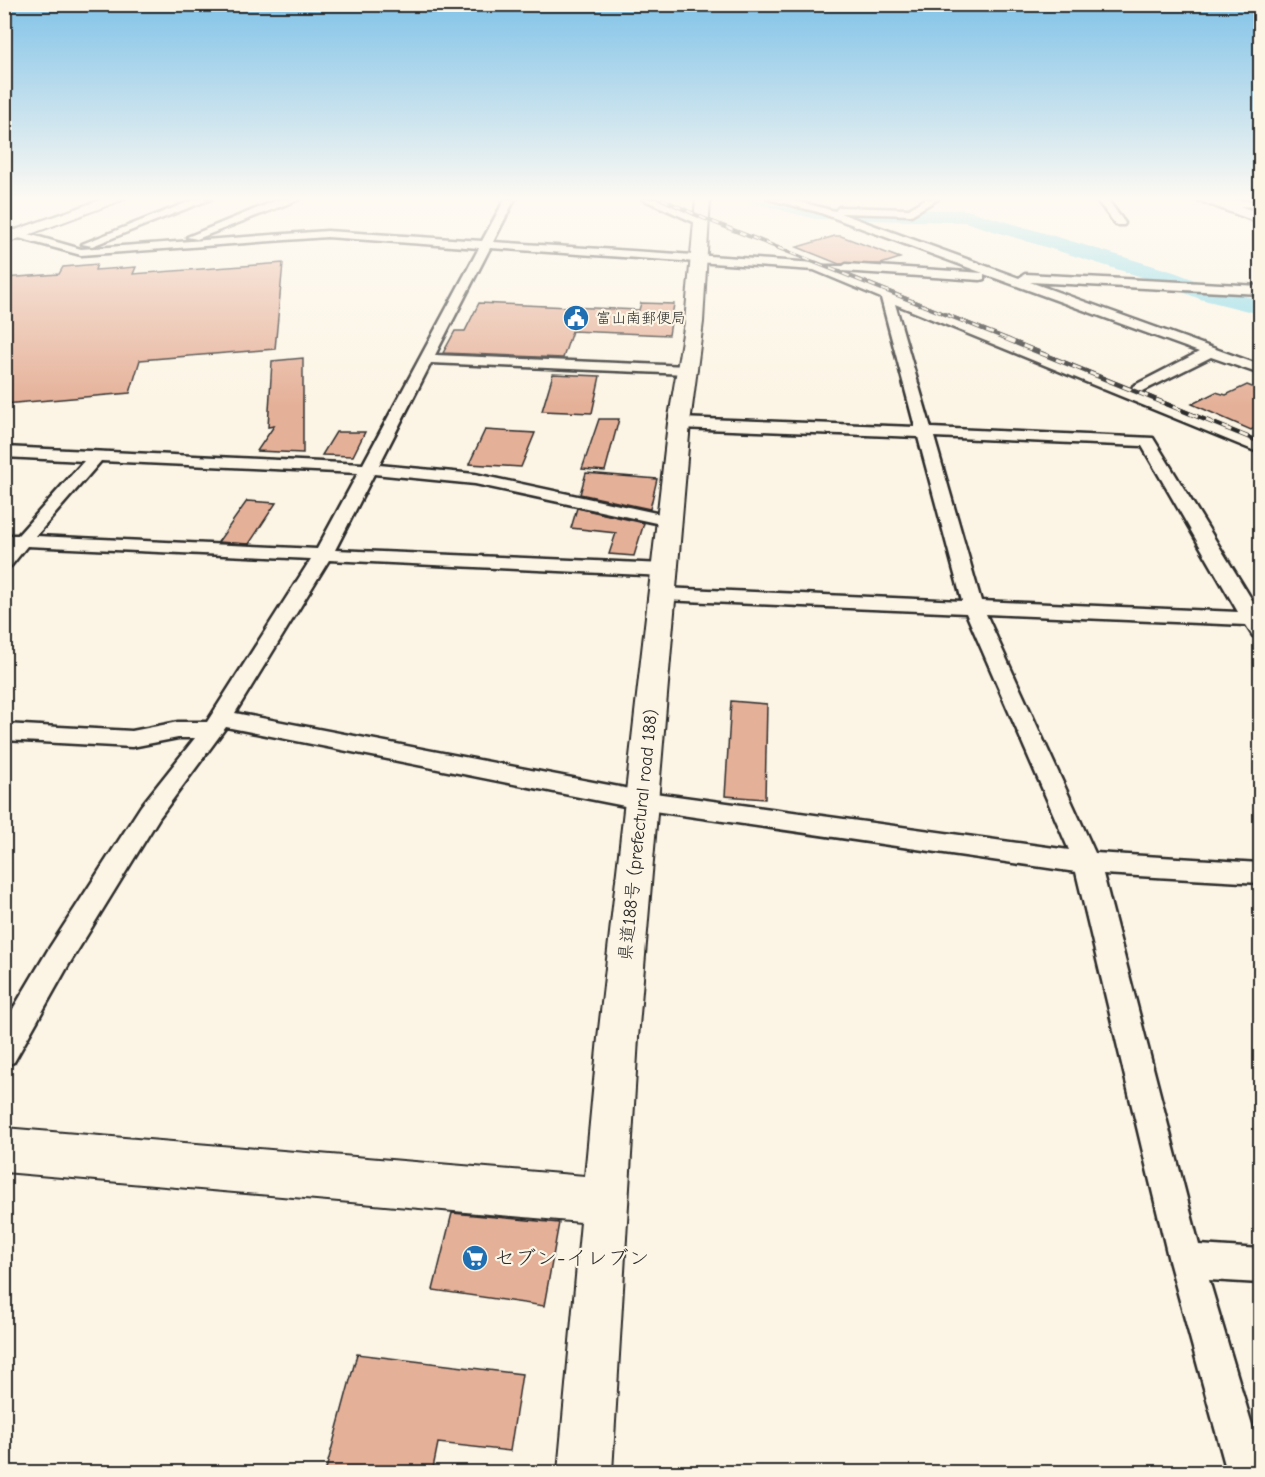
<svg xmlns="http://www.w3.org/2000/svg" width="1265" height="1477" font-family="'Comic Neue','Klee One',sans-serif">
<style>
.lines{fill:none;stroke-linecap:round;stroke-linejoin:round}
.river{fill:#8ad9e8;fill-rule:evenodd}
.building{fill:#e5b098;stroke:#2b2b2b;stroke-width:1.5}
.lane-casing{stroke:#2b2b2b;stroke-width:5}
.street-casing{stroke:#2b2b2b;stroke-width:5}
.secondary-casing{stroke:#2b2b2b;stroke-width:4}
.primary-casing{stroke:#2b2b2b;stroke-width:5}
.lane{fill:#fcf5e5;fill-rule:evenodd}
.street{fill:#fcf5e5;fill-rule:evenodd}
.secondary{fill:#fcf5e5;fill-rule:evenodd}
.primary{fill:#fcf5e5;fill-rule:evenodd}
.rail-far1-casing{stroke:#2b2b2b;stroke-width:4}
.rail-casing{stroke:#2b2b2b;stroke-width:4.5}
.rail-far1{stroke:#fcf5e5;stroke-width:2;stroke-dasharray:7;stroke-linecap:butt}
.rail{stroke:#fcf5e5;stroke-width:3;stroke-dasharray:9;stroke-linecap:butt}
.labels{text-anchor:middle;stroke-width:4.5;stroke-linejoin:round;paint-order:stroke}
.far-poi-label{font-size:15px;fill:#2b2b2b;stroke:#fcf5e5;text-anchor:start}
.street-label{font-size:18px;fill:#2b2b2b;stroke:#fcf5e5}
.near-poi-label{font-size:21px;fill:#2b2b2b;stroke:#fcf5e5;text-anchor:start}
</style>
<rect width="100%" height="100%" fill="#fcf5e5"/>
<filter id="ink" filterUnits="userSpaceOnUse"><feTurbulence type="fractalNoise" baseFrequency=".0167" numOctaves="2"/><feDisplacementMap in="SourceGraphic" scale="12" xChannelSelector="R" yChannelSelector="G"/><feConvolveMatrix kernelMatrix="1 2 1 2 8 2 1 2 1" color-interpolation-filters="sRGB"/></filter>
<g filter="url(#ink)">
<g class="lines">
<!-- river -->
<path class="river" d="M 748,199 L 785,199 L 816,207 L 967,210 L 1174,272 L 1218,289 L 1260,300 L 1260,314 L 1200,299 L 1158,282 L 965,222 L 816,219 L 751,203 Z"/>
</g>
<!-- building -->
<g class="building">
<path d="M 835,236 L 841,236 L 900,258 L 881,264 L 839,264 L 797,247 Z"/>
<path d="M 283,263 L 275,349 L 140,360 L 130,393 L 4,404 L 4,278 L 59,274 L 63,267 L 97,264 L 95,270 L 136,267 L 133,274 Z"/>
<path d="M 479,303 L 639,310 L 641,303 L 674,304 L 669,335 L 572,331 L 563,358 L 443,353 L 455,331 L 465,331 Z"/>
<path d="M 303,358 L 303,453 L 257,451 L 274,426 L 268,427 L 272,361 Z"/>
<path d="M 553,374 L 600,376 L 592,413 L 542,411 Z"/>
<path d="M 1247,385 L 1260,390 L 1260,425 L 1251,430 L 1192,404 L 1216,392 L 1226,395 Z"/>
<path d="M 599,419 L 619,419 L 605,471 L 582,469 Z"/>
<path d="M 485,430 L 535,433 L 521,467 L 469,464 Z"/>
<path d="M 336,432 L 365,432 L 353,456 L 322,455 Z"/>
<path d="M 586,473 L 657,479 L 650,509 L 580,494 Z"/>
<path d="M 247,501 L 276,503 L 249,544 L 218,542 Z"/>
<path d="M 577,508 L 644,523 L 634,556 L 609,554 L 616,533 L 571,528 Z"/>
<path d="M 731,701 L 767,704 L 765,799 L 725,796 Z"/>
<path d="M 452,1213 L 559,1223 L 544,1306 L 433,1290 Z"/>
<path d="M 357,1354 L 522,1374 L 510,1451 L 438,1443 L 432,1473 L 325,1473 Z"/>
</g>
<g class="lines">
<!-- lane casing -->
<g class="lane-casing">
<path id="lane" d="M 814,266 L 846,266 L 849,268 L 846,270 L 816,269 L 814,268 Z"/>
</g>
<!-- street casing -->
<g class="street-casing">
<g id="street">
<path d="M 196,199 L 211,199 L 92,246 L 82,244 Z"/>
<path d="M 280,199 L 300,199 L 197,239 L 187,237 Z"/>
<path d="M 505,199 L 515,199 L 493,242 L 816,263 L 1132,390 L 1133,386 L 1199,352 L 984,274 L 984,279 L 980,280 L 842,271 L 840,268 L 846,264 L 983,273 L 818,212 L 768,199 L 788,199 L 835,211 L 839,207 L 909,209 L 925,199 L 938,199 L 911,215 L 840,213 L 1019,278 L 1025,274 L 1260,286 L 1260,294 L 1030,282 L 1260,365 L 1260,374 L 1211,357 L 1139,393 L 1260,443 L 1260,453 L 895,304 L 931,428 L 1153,438 L 1260,613 L 1260,638 L 1253,636 L 1246,625 L 986,614 L 1095,853 L 1260,863 L 1260,883 L 1103,874 L 1199,1245 L 1260,1249 L 1260,1283 L 1209,1280 L 1260,1452 L 1260,1472 L 1227,1472 L 1169,1261 L 1076,872 L 640,809 L 226,727 L 159,818 L 68,966 L 14,1062 L 4,1066 L 4,1024 L 48,950 L 141,806 L 195,738 L 178,738 L 132,747 L 4,740 L 4,724 L 132,731 L 178,722 L 207,722 L 311,559 L 27,546 L 11,566 L 4,567 L 4,550 L 9,546 L 4,545 L 4,535 L 18,535 L 84,461 L 4,457 L 4,447 L 363,464 L 479,248 L 327,237 L 81,255 L 4,234 L 4,227 L 81,249 L 327,231 L 482,241 ZM 490,248 L 814,270 L 881,298 L 915,427 L 679,418 L 671,423 L 679,428 L 918,437 L 962,601 L 663,588 L 653,594 L 663,600 L 966,613 L 1069,850 L 640,791 L 235,713 L 329,560 L 665,576 L 674,570 L 665,564 L 335,550 L 374,474 L 475,484 L 670,526 L 679,521 L 670,516 L 475,474 L 379,465 L 431,363 L 687,374 L 694,370 L 687,366 L 435,355 ZM 934,437 L 1142,446 L 1238,612 L 981,601 ZM 101,461 L 358,473 L 317,549 L 36,536 Z"/>
<path d="M 642,199 L 657,199 L 707,222 L 698,224 Z"/>
<path d="M 1096,199 L 1107,199 L 1125,223 L 1124,225 L 1116,225 Z"/>
<path d="M 1214,200 L 1260,201 L 1260,207 L 1210,205 L 1210,201 Z"/>
</g>
</g>
<!-- secondary casing -->
<g class="secondary-casing">
<g id="secondary">
<path d="M 103,199 L 125,199 L 4,244 L 4,234 Z"/>
<path d="M 696,199 L 710,199 L 703,322 L 690,423 L 638,1038 L 612,1472 L 558,1472 L 581,1222 L 4,1172 L 4,1128 L 585,1176 L 598,1038 L 668,423 L 685,322 Z"/>
</g>
</g>
<!-- primary casing -->
<g class="primary-casing">
<path id="primary" d="M 1195,199 L 1219,199 L 1260,213 L 1260,223 Z"/>
</g>
<!-- lane -->
<use href="#lane" class="lane"/>
<!-- street -->
<use href="#street" class="street"/>
<!-- secondary -->
<use href="#secondary" class="secondary"/>
<!-- primary -->
<use href="#primary" class="primary"/>
<!-- rail-far1 casing -->
<g class="rail-far1-casing">
<path id="rail-far1" d="M 662,199 L 703,218 L 1010,340"/>
</g>
<!-- rail casing -->
<g class="rail-casing">
<path id="rail" d="M 1006,339 L 1260,442"/>
</g>
<!-- rail-far1 -->
<use href="#rail-far1" class="rail-far1"/>
<!-- rail -->
<use href="#rail" class="rail"/>
</g>
</g>
<!-- sky -->
<linearGradient id="sky" x2="0" y2="1"><stop stop-color="#82c3e8"/><stop offset="0.49" stop-color="#fefaf3"/><stop offset="1" stop-color="#fefaf3" stop-opacity="0"/></linearGradient>
<rect width="1265" height="406" fill="url(#sky)"/>
<!-- icons -->
<defs>
<g id="civic-disc" transform="scale(1.35)"><circle r="9.5" fill="#1f6fb2" stroke="#fcf5e5"/><path d="M-.6-6.5H3V-4.5H.6V-3L4-1V1h2V6H-6V1h2V-1L-.6-3ZM-1.2 2.5V6h2.4V2.5Z" fill="#fff"/></g>
<g id="supermarket-disc" transform="scale(1.35)"><circle r="9.5" fill="#1f6fb2" stroke="#fcf5e5"/><path d="M-6-5.5h2.5l.6 2H6L4.5 2H-2.5L-4.4-4H-6ZM-1.5 3.2a1.3 1.3 0 1 0 .1 0ZM3 3.2a1.3 1.3 0 1 0 .1 0Z" fill="#fff"/></g>
</defs>
<g fill-rule="evenodd">
<use href="#civic-disc" x="576" y="318"/>
<use href="#supermarket-disc" x="475" y="1258"/>
</g>
<g class="labels">
<!-- far-poi labels -->
<g class="far-poi-label">
<text x="596" y="323">富山南郵便局</text>
</g>
<!-- street labels -->
<g class="street-label">
<text transform="translate(638 835) rotate(-84)" y="6">県道188号 (prefectural road 188)</text>
</g>
<!-- near-poi labels -->
<g class="near-poi-label">
<text x="494" y="1265">セブン-イレブン</text>
</g>
</g>
<!-- margin -->
<rect width="1265" height="1477" fill="none" stroke="#fcf5e5" stroke-width="24"/>
<rect x="12" y="12" width="1241" height="1453" fill="none" stroke="#2b2b2b" stroke-width="2" filter="url(#ink)"/>
</svg>
